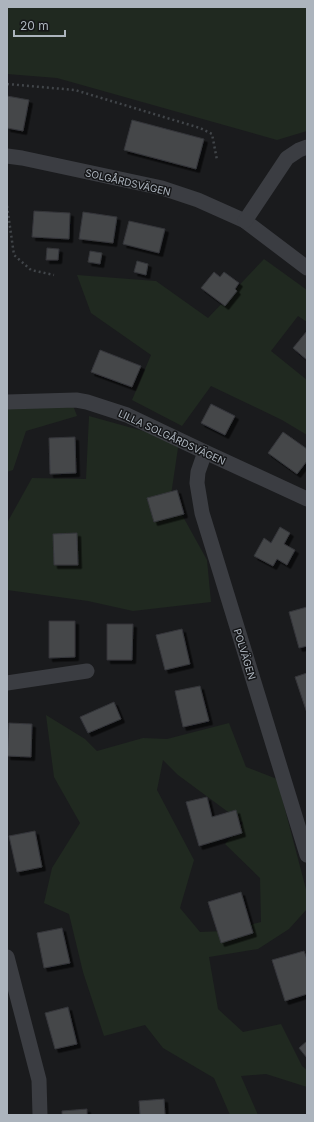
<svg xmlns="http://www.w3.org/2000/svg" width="314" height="1122" font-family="Inter,sans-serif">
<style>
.green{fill:#202920;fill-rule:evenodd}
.building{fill:#44464a;stroke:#343539;filter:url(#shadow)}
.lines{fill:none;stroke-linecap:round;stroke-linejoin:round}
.path{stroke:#414549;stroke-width:2.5;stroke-dasharray:2 3;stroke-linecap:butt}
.minor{stroke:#3b3d42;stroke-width:15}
.labels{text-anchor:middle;stroke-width:3;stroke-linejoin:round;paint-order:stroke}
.street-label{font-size:10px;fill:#acb4bd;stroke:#151618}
</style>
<defs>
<filter id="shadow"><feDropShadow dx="3.5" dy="3.5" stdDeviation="0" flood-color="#0009"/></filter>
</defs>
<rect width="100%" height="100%" fill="#1a1b1d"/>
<!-- green -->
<g class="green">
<path d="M 7,7 L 307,7 L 307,131 L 277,140 L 57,78 L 7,74 Z"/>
<path d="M 264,259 L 307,290 L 307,322 L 298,316 L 271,351 L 307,380 L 307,435 L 282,420 L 211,386 L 182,426 L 132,400 L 151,355 L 91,313 L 77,275 L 156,281 L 208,318 Z"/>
<path d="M 71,400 L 77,416 L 26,431 L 13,470 L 7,472 L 7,408 Z"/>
<path d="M 89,416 L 179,441 L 171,495 L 207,560 L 211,602 L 133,611 L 88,601 L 7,590 L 7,523 L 32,478 L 86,479 Z"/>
<path d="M 46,715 L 85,739 L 97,751 L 143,738 L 167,739 L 229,723 L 246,767 L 277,779 L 307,893 L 307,909 L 289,929 L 258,949 L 209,957 L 218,1009 L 243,1032 L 281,1024 L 302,1066 L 307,1070 L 307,1087 L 266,1074 L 241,1076 L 258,1115 L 230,1115 L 214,1078 L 163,1048 L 145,1025 L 104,1036 L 83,972 L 69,914 L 44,903 L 52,868 L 80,823 L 54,777 ZM 163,760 L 178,775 L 243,823 L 225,844 L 260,878 L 261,922 L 225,931 L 200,932 L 180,908 L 194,860 L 157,790 Z"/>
</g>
<!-- building -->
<g class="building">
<path d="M 7,96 L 29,100 L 23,131 L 7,128 Z"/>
<path d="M 132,120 L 204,139 L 196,169 L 124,150 Z"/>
<path d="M 34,211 L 70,213 L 69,239 L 32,237 Z"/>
<path d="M 83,212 L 117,217 L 113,243 L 79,239 Z"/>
<path d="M 129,221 L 165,229 L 159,253 L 123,244 Z"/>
<path d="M 47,248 L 59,249 L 58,260 L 46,260 Z"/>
<path d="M 90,251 L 102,253 L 100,264 L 88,262 Z"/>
<path d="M 137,261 L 148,264 L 146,275 L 134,272 Z"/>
<path d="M 214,272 L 220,277 L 224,272 L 239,283 L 235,289 L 237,291 L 225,306 L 201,288 Z"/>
<path d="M 307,331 L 307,360 L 293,348 Z"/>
<path d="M 100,350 L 141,366 L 132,387 L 91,372 Z"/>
<path d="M 211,404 L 235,416 L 225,435 L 201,423 Z"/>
<path d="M 283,432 L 307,449 L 307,461 L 297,474 L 268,453 Z"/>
<path d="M 75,437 L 76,473 L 50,474 L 49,438 Z"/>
<path d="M 177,490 L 184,514 L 154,522 L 147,498 Z"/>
<path d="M 280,527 L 290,533 L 284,544 L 295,550 L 287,565 L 277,559 L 273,566 L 254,556 L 264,538 L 271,543 Z"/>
<path d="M 77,533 L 78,565 L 54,565 L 53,534 Z"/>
<path d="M 307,607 L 307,646 L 299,648 L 289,612 Z"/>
<path d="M 49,621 L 75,621 L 75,657 L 49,658 Z"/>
<path d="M 107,624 L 133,624 L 132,660 L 107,660 Z"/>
<path d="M 182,629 L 190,664 L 165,670 L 156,635 Z"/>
<path d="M 307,673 L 307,713 L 295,677 Z"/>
<path d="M 200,686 L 209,721 L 183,727 L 175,691 Z"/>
<path d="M 114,702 L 121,719 L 88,733 L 80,717 Z"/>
<path d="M 9,723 L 32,724 L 31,757 L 7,756 Z"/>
<path d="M 207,797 L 212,817 L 236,810 L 242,833 L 199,846 L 186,802 Z"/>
<path d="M 35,831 L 42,867 L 17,872 L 9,836 Z"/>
<path d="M 241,892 L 253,933 L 221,943 L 208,902 Z"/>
<path d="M 62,928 L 70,963 L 44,968 L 37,933 Z"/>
<path d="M 304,951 L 307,959 L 307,994 L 285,1001 L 272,960 Z"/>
<path d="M 68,1007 L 77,1044 L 55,1049 L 45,1013 Z"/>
<path d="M 307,1041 L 307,1058 L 299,1048 Z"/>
<path d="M 164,1099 L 165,1115 L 140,1115 L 139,1101 Z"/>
<path d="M 87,1109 L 87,1115 L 62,1115 L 62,1111 Z"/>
</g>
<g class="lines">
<!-- path -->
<g class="path">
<path d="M 7,84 L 75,90 L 200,128 L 212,134 L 217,160"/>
<path d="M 7,206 L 14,255 L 31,270 L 54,275"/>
</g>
<!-- minor -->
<g class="minor">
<path d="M 7,156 L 22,158 L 162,188 L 198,200 L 245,221 L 307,268"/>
<path d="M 245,221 L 287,158 L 299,150 L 307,147"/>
<path d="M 7,402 L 76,400 L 87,402 L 127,415 L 205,452 L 307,499"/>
<path d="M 205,452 L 198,472 L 197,483 L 202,513 L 307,855"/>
<path d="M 7,683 L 87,671"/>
<path d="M 7,957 L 39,1080 L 40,1115"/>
</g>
</g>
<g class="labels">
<!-- street labels -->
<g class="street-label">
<text transform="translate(128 182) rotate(13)" y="4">SOLGÅRDSVÄGEN</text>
<text transform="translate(172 437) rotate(25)" y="4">LILLA SOLGÅRDSVÄGEN</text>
<text transform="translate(245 654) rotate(73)" y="4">POLVÄGEN</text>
</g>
</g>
<!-- border -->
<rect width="314" height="1122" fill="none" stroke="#acb4bd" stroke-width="16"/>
<!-- scale -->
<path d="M14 30v6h51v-6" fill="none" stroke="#acb4bd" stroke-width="2"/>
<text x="20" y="30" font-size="12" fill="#acb4bd" stroke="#151618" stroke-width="3" paint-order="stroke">20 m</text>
</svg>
